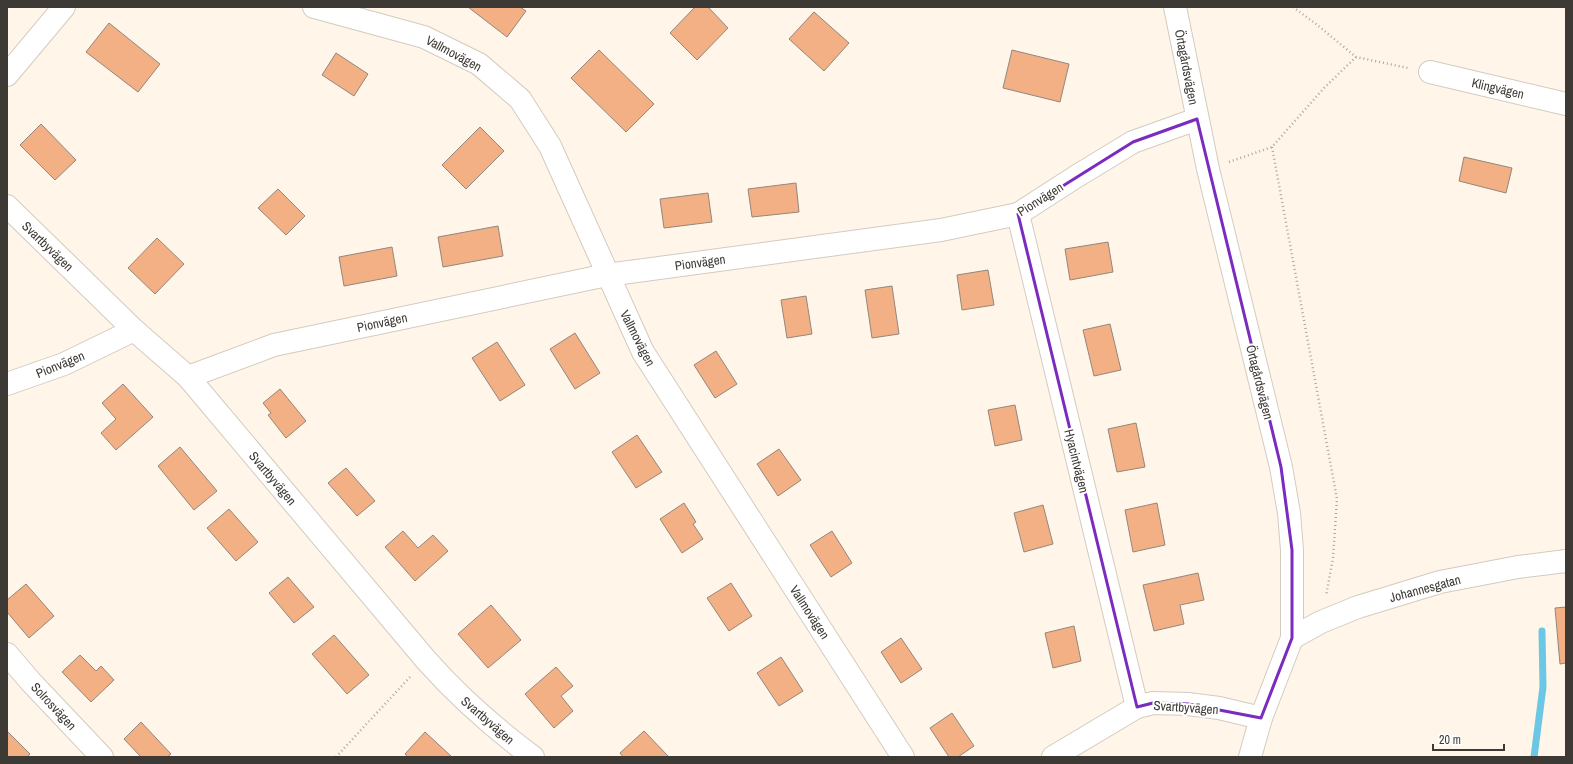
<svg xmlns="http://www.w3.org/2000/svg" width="1573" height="764" font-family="'Archivo Narrow',sans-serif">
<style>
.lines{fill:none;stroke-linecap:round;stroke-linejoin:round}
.stream{stroke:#6bc7e4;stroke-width:7}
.building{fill:#f2b084;stroke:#93867e}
.street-casing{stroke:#d3cbbf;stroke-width:24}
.path{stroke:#ada79d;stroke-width:2.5;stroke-dasharray:1 3;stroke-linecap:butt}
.street{stroke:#fff;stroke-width:22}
.marked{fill:none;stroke:#7b2cbf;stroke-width:3;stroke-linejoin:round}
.labels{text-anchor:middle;stroke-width:4;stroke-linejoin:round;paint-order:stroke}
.street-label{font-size:13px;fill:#3d3a35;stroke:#fff}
</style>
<rect width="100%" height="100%" fill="#fff6e9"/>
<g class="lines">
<!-- stream -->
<path class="stream" d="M 1534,757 L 1543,687 L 1542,631"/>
</g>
<!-- building -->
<g class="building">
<path d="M 468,7 L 520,7 L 526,11 L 507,37 Z"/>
<path d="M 695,7 L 708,7 L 728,28 L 697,60 L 670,33 Z"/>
<path d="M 814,12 L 849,43 L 824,71 L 789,39 Z"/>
<path d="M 109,23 L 160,64 L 138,92 L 86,52 Z"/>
<path d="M 599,50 L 654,104 L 626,132 L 571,78 Z"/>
<path d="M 1012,50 L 1069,64 L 1060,102 L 1003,88 Z"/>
<path d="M 336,53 L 368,74 L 354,96 L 322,75 Z"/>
<path d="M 41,124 L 76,160 L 55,180 L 20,145 Z"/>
<path d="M 480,127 L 504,151 L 466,189 L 442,165 Z"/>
<path d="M 1464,157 L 1512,168 L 1506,193 L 1459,181 Z"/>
<path d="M 796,183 L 799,212 L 752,217 L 748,189 Z"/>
<path d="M 278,189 L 305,216 L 286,235 L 258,208 Z"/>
<path d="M 708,193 L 712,222 L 664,228 L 660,199 Z"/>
<path d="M 498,226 L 503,256 L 443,267 L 438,237 Z"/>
<path d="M 157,238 L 184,264 L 155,294 L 128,268 Z"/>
<path d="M 1108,242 L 1113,272 L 1070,280 L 1065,249 Z"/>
<path d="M 392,247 L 397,276 L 344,286 L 339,257 Z"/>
<path d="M 988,270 L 994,305 L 962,310 L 957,275 Z"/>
<path d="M 892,286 L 899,334 L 872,338 L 865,290 Z"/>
<path d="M 806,296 L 812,334 L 787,338 L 781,300 Z"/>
<path d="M 1110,324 L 1121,370 L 1094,376 L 1083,330 Z"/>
<path d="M 575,333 L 600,373 L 575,389 L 550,349 Z"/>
<path d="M 497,342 L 525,385 L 500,401 L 472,358 Z"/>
<path d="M 716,351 L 737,384 L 715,398 L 694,365 Z"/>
<path d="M 123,384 L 153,417 L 116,450 L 101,433 L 116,419 L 102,403 Z"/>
<path d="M 280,389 L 306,421 L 286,438 L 268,415 L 271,413 L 263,403 Z"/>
<path d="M 1015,405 L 1022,440 L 995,446 L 988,410 Z"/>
<path d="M 1136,423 L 1145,467 L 1117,472 L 1108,429 Z"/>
<path d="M 637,435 L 662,472 L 636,488 L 612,452 Z"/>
<path d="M 180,447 L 217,491 L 194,510 L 158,466 Z"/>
<path d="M 779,449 L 801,480 L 778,496 L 757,464 Z"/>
<path d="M 346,468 L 375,501 L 357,516 L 328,483 Z"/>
<path d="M 684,503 L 696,522 L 693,524 L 703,539 L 682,553 L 660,519 Z"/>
<path d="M 1157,503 L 1165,545 L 1133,552 L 1125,510 Z"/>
<path d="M 1043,505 L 1053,544 L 1024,552 L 1014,513 Z"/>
<path d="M 229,509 L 258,542 L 236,561 L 207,528 Z"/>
<path d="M 403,531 L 418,548 L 433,535 L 448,551 L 415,581 L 385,547 Z"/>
<path d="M 832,531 L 852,563 L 831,577 L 810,545 Z"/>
<path d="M 1198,573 L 1204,600 L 1180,605 L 1184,624 L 1154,631 L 1143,585 Z"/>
<path d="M 288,577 L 314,607 L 294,623 L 269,593 Z"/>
<path d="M 731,583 L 752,616 L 729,631 L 707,598 Z"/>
<path d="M 26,584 L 54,616 L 29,638 L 7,612 L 7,600 Z"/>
<path d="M 491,605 L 521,640 L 488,668 L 458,634 Z"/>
<path d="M 1566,607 L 1566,663 L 1560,664 L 1555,608 Z"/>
<path d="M 1074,626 L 1081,661 L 1053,668 L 1045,633 Z"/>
<path d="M 334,635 L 369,675 L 347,694 L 312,654 Z"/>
<path d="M 901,638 L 922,669 L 901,683 L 881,652 Z"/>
<path d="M 80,655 L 96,671 L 101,666 L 114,680 L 91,702 L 62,672 Z"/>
<path d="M 781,657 L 803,691 L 779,706 L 757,673 Z"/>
<path d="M 556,667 L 573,686 L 561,696 L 573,711 L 554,728 L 525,694 Z"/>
<path d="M 952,713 L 974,746 L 958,757 L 949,757 L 930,728 Z"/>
<path d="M 141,722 L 171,754 L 167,757 L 141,757 L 124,739 Z"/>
<path d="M 7,731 L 30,754 L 27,757 L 7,757 Z"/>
<path d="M 644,731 L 669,757 L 623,757 L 620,753 Z"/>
<path d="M 425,732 L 452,757 L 408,757 L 405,754 Z"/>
</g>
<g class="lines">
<!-- street casing -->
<g class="street-casing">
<g id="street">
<path d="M 314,7 L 424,37 L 479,64 L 520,99 L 550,146 L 643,352 L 903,757"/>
<path d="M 1175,7 L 1208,169 L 1281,467 L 1289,513 L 1292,550 L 1292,638 L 1261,718 L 1250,757"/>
<path d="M 1430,72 L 1566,104"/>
<path d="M 7,75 L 64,7"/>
<path d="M 7,206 L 134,330 L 188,377 L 426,660 C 458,696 494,728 533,757"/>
<path d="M 1018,214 L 1137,707"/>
<path d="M 188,377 L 274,345 L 607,275 L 941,230 L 1018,214 L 1077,176 L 1133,142 L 1197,119"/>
<path d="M 7,384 L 64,364 L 134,330"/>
<path d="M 1292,638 L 1321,622 L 1358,607 L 1440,582 L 1518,567 L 1566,561"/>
<path d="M 7,654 L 31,682 L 102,757"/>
<path d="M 1053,757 L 1137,707 L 1153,703 L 1188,704 L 1219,708 L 1261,718"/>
</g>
</g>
<!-- path -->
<g class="path">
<path d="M 1293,7 L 1316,24 L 1356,57 L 1408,68"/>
<path d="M 1272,147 L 1337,499 L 1333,558 L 1326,596"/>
<path d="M 1229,162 L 1272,147 L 1324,88 L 1356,57"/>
<path d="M 336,757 L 410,677"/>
</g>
<!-- street -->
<use href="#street" class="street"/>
</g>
<!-- marked area -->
<path class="marked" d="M 1197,119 L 1281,467 L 1292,550 L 1292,638 L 1261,718 L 1188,704 L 1153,703 L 1137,707 L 1018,214 L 1133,142 Z"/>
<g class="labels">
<!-- street labels -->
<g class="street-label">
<text transform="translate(454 53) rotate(28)" y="5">Vallmovägen</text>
<text transform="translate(1187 67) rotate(79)" y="5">Örtagårdsvägen</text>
<text transform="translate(1498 88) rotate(13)" y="5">Klingvägen</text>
<text transform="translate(1040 199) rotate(-32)" y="5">Pionvägen</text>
<text transform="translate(48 246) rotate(44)" y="5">Svartbyvägen</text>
<text transform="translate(700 262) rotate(-8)" y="5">Pionvägen</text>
<text transform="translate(382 322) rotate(-12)" y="5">Pionvägen</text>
<text transform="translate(638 338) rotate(63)" y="5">Vallmovägen</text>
<text transform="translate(60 364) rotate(-22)" y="5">Pionvägen</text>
<text transform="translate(1260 382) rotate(76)" y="5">Örtagårdsvägen</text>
<text transform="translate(1077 461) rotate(76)" y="5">Hyacintvägen</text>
<text transform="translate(273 478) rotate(50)" y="5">Svartbyvägen</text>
<text transform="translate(1425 588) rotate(-15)" y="5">Johannesgatan</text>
<text transform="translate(810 612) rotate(57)" y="5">Vallmovägen</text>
<text transform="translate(54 706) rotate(47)" y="5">Solrosvägen</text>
<text transform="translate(1186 707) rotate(4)" y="5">Svartbyvägen</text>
<text transform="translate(488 720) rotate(41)" y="5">Svartbyvägen</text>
</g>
</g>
<!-- border -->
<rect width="1573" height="764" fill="none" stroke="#3d3a35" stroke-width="16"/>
<!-- scale -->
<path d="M1433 744v6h71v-6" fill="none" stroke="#3d3a35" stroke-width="2"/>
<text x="1439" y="744" font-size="12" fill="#3d3a35" stroke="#ffffff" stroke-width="3" paint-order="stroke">20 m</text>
</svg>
